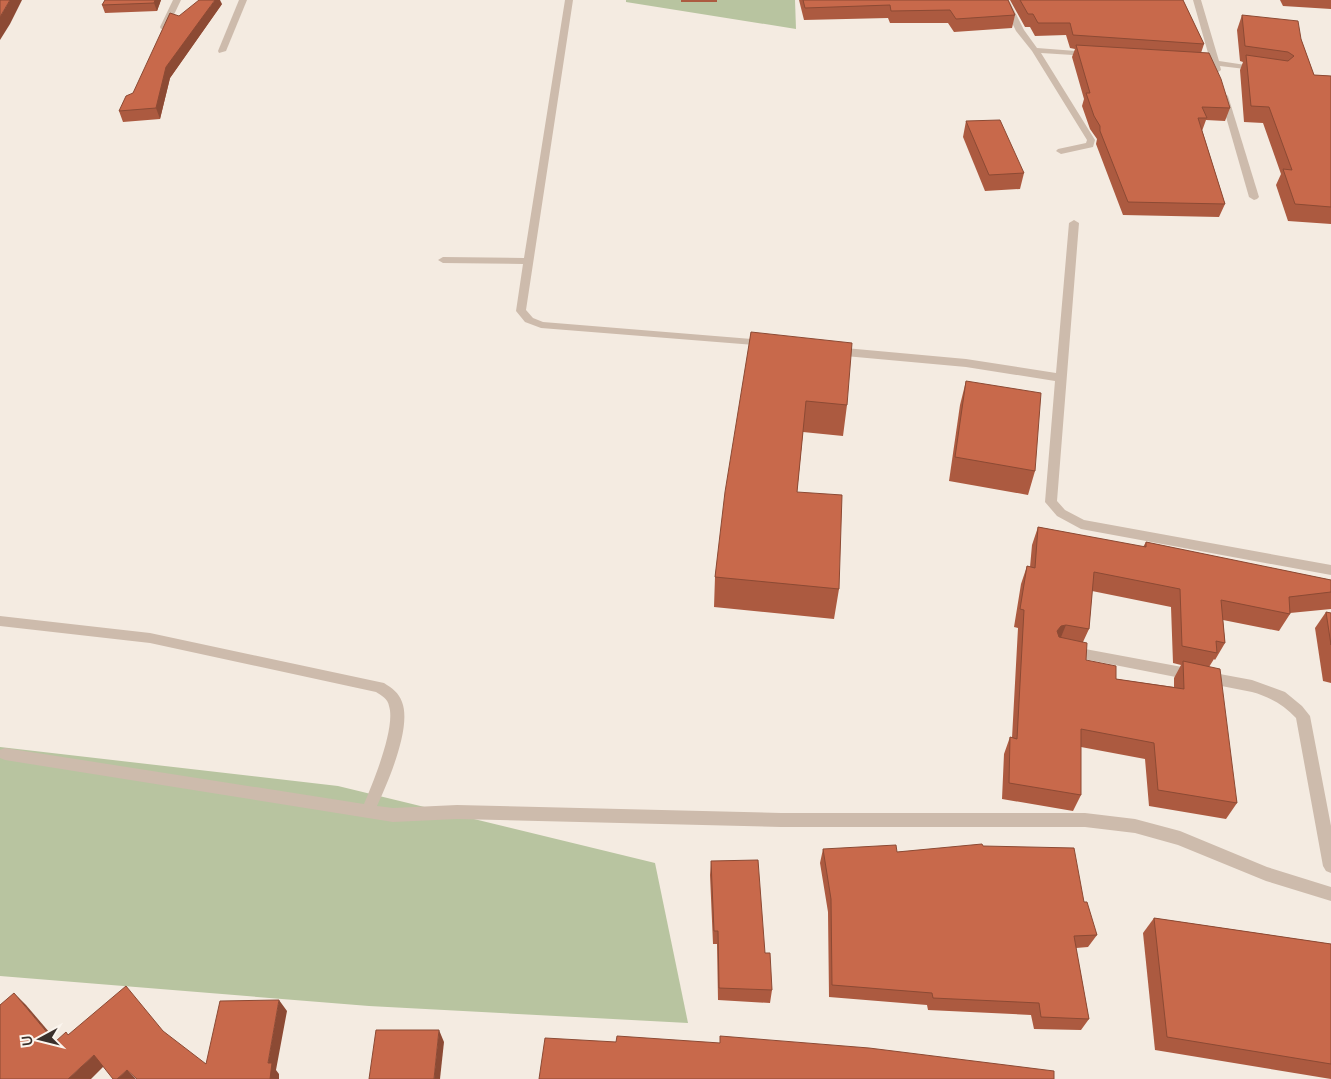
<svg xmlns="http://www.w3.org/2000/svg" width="1331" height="1079" font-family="Lato,sans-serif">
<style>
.green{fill:#b8c4a0}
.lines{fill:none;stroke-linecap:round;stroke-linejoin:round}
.minor{fill:#cdbbac;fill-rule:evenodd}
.wall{fill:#ac5a40;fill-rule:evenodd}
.shaded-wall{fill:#8c4a34}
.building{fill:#c8694b;stroke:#8c4a34}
</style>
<rect width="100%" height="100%" fill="#f4ebe1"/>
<!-- green -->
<g class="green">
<path d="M 626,0 L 795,0 L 796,29 L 626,2 Z"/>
<path d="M 0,747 L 338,786 L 655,863 L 688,1023 L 369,1006 L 0,976 Z"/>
</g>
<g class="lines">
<!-- minor -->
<g class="minor">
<path d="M 173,0 L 181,0 L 168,27 L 161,29 L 160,27 Z"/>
<path d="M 239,0 L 247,0 L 226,51 L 219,53 L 218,51 Z"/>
<path d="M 565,0 L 573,0 L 526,310 L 533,318 L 543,322 L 764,340 L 769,344 L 768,346 L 541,328 L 525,322 L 516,311 L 523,264 L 443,263 L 438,260 L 443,257 L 524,258 Z"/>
<path d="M 1001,0 L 1009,0 L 1024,30 L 1037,48 L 1089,52 L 1093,54 L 1089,56 L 1041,53 L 1095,140 L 1093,147 L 1061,154 L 1056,151 L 1058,149 L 1086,143 L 1087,140 L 1032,51 L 1016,31 Z"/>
<path d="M 1193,0 L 1201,0 L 1219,61 L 1259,67 L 1262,67 L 1262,71 L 1220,66 L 1221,70 L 1217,73 L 1214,72 L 1212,65 L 1194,63 L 1194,59 L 1210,60 Z"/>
<path d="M 1224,93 L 1228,96 L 1259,197 L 1257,199 L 1254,200 L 1249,197 L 1220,96 Z"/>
<path d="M 1074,220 L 1079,223 L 1057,501 L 1065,510 L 1084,520 L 1331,565 L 1331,575 L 1081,529 L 1057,516 L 1045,502 L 1055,381 L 966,367 L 834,355 L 829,351 L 834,347 L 966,359 L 1056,373 L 1069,223 Z"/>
<path d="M 0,616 L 150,633 L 384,683 C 392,688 399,693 402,702 C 412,727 388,782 377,806 L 393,808 L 457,805 L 781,813 L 1085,813 L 1135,819 L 1180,831 L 1267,867 L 1331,887 L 1331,901 L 1266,881 L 1178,845 L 1135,833 L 1085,827 L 781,827 L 457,819 L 393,822 L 5,760 L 0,758 L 0,750 L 5,748 L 364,804 C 373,783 396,727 389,706 C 388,699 381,695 376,692 L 150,643 L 0,626 Z"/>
<path d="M 1069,646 L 1252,680 L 1285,692 L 1302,706 L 1310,716 L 1331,826 L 1331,873 L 1326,871 L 1323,866 L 1296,718 C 1284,705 1270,697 1252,692 L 1069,656 L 1064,655 L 1062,651 L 1064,647 Z"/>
</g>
</g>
<!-- wall -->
<g class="wall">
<path d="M 105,0 L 161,0 L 157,11 L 105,13 L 102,5 Z"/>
<rect x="681" y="0" width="36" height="2"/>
<path d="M 799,0 L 1008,0 L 1015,15 L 1012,28 L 954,32 L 948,23 L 890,23 L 888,18 L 804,20 Z"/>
<path d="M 1010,0 L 1183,0 L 1204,44 L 1201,53 L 1230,108 L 1225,121 L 1206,120 L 1202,131 L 1202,130 L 1225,204 L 1219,217 L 1123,215 L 1096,144 L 1097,139 L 1090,129 L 1082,106 L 1084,99 L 1072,57 L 1075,49 L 1070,48 L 1066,35 L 1035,36 L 1030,27 L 1025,27 Z"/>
<path d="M 1280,0 L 1331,0 L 1331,9 L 1283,6 Z"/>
<path d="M 222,4 L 170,78 L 160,119 L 123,122 L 119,111 L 133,93 L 179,16 Z"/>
<path d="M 1242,15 L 1301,39 L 1314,75 L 1331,76 L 1331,224 L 1288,221 L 1276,185 L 1281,174 L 1263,123 L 1244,122 L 1240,70 L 1243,62 L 1240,61 L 1237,30 Z"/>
<path d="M 966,121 L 1024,173 L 1020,189 L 985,191 L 963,137 Z"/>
<path d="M 751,332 L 847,405 L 843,436 L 803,432 L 797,492 L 839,589 L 834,619 L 714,607 L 715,577 Z"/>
<path d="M 966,381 L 1035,471 L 1028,495 L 949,481 L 960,405 Z"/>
<path d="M 1038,527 L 1143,547 L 1146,542 L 1331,580 L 1331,609 L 1290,613 L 1290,614 L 1279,631 L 1223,620 L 1225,643 L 1215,660 L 1214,659 L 1209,667 L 1237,803 L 1226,819 L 1149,806 L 1145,759 L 1081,747 L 1081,795 L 1073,811 L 1002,799 L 1004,754 L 1010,737 L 1012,738 L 1018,628 L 1014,627 L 1021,584 L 1027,566 L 1030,567 L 1032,545 ZM 1092,591 L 1171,607 L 1173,663 L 1181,665 L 1174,678 L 1174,687 L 1116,679 L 1086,660 L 1083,642 L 1089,629 Z"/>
<path d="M 1326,612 L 1331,613 L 1331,683 L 1323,681 L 1315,628 Z"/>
<path d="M 983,846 L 1084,902 L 1097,935 L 1088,947 L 1076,948 L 1089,1019 L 1081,1030 L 1034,1029 L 1031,1015 L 928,1010 L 927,1005 L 829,997 L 828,912 L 820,863 L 823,849 L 897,852 Z"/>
<path d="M 711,861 L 765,953 L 772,990 L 770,1003 L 718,1000 L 717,944 L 713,944 L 710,875 Z"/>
<path d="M 1154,918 L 1331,944 L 1331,1079 L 1155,1050 L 1143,933 Z"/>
</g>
<!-- shaded-wall -->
<g class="shaded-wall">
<path d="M 10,0 L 22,0 L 10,24 L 0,40 L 0,17 Z"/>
<path d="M 155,0 L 161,0 L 157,11 L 154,3 Z"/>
<path d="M 215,0 L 220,0 L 222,4 L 170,78 L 160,119 L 156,108 L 166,67 Z"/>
<path d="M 1066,625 L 1059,642 L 1057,631 L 1061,626 Z"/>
<path d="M 14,993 L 26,1005 L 67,1053 L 55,1042 Z"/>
<path d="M 279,1000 L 287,1011 L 276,1070 L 279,1074 L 279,1079 L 270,1079 L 268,1063 Z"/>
<path d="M 439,1030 L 444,1042 L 440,1079 L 434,1079 Z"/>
<path d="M 94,1055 L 105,1065 L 91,1079 L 68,1079 Z"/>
<path d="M 127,1070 L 136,1079 L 117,1079 Z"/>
</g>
<!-- building -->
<g class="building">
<path d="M 0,0 L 10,0 L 0,17 Z"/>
<path d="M 105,0 L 155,0 L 154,3 L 102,5 Z"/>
<path d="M 199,0 L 215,0 L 166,67 L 156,108 L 119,111 L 126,96 L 133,93 L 170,13 L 179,16 Z"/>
<path d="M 803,0 L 1008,0 L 1015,15 L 956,19 L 950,10 L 891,11 L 890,5 L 805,8 Z"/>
<path d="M 1020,0 L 1183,0 L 1204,44 L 1073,35 L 1070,23 L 1038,23 L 1033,14 L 1028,14 Z"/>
<path d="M 1242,15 L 1298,21 L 1301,39 L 1314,75 L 1331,76 L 1331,207 L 1295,204 L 1283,169 L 1292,170 L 1269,107 L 1251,106 L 1246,55 L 1288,61 L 1294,56 L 1288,52 L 1245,46 Z"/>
<path d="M 1076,45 L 1209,53 L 1221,79 L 1230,108 L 1202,107 L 1207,118 L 1198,118 L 1225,204 L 1128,202 L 1100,131 L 1100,126 L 1094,116 L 1086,93 L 1090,93 Z"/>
<path d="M 1000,120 L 1024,173 L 989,175 L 966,121 Z"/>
<path d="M 751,332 L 852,343 L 847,405 L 806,401 L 797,492 L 842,495 L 839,589 L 715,577 L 725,492 Z"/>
<path d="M 966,381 L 1041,393 L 1035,471 L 955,457 Z"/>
<path d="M 1038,527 L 1146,547 L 1146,542 L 1331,580 L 1331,592 L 1289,597 L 1290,614 L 1221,600 L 1225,643 L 1216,641 L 1217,653 L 1182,646 L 1180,589 L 1094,572 L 1089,629 L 1066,625 L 1061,626 L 1057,631 L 1059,637 L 1087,643 L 1086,660 L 1116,666 L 1116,679 L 1184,689 L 1183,661 L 1220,669 L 1237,803 L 1158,790 L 1154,743 L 1081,729 L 1081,795 L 1009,783 L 1010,737 L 1017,739 L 1024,610 L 1020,609 L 1027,566 L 1035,568 Z"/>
<path d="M 1326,612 L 1331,613 L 1331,645 Z"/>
<path d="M 982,844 L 983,846 L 1074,848 L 1084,902 L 1087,902 L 1097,935 L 1074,936 L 1089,1019 L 1041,1017 L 1039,1003 L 933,998 L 932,993 L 832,985 L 831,899 L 823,849 L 896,845 L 897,852 Z"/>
<path d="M 758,860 L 765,953 L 770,953 L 772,990 L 719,988 L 718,931 L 714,931 L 711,861 Z"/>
<path d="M 1154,918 L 1331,944 L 1331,1064 L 1167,1037 Z"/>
<path d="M 126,986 L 163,1031 L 206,1064 L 220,1001 L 279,1000 L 268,1063 L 272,1063 L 270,1079 L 137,1079 L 127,1070 L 117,1079 L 113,1079 L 94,1055 L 68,1079 L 0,1079 L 0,1005 L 14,993 L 55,1042 L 66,1032 L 68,1035 Z"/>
<path d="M 376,1030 L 439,1030 L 434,1079 L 369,1079 Z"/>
<path d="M 617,1036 L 720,1043 L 720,1036 L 869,1048 L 1054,1071 L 1054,1079 L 539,1079 L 545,1038 L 616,1042 Z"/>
</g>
<!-- north arrow -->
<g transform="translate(40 1039) rotate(263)" stroke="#fbf5ee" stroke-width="4" paint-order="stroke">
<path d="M0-4L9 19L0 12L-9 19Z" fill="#3b302b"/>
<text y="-8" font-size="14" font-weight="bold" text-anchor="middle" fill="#3b302b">U</text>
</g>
</svg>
